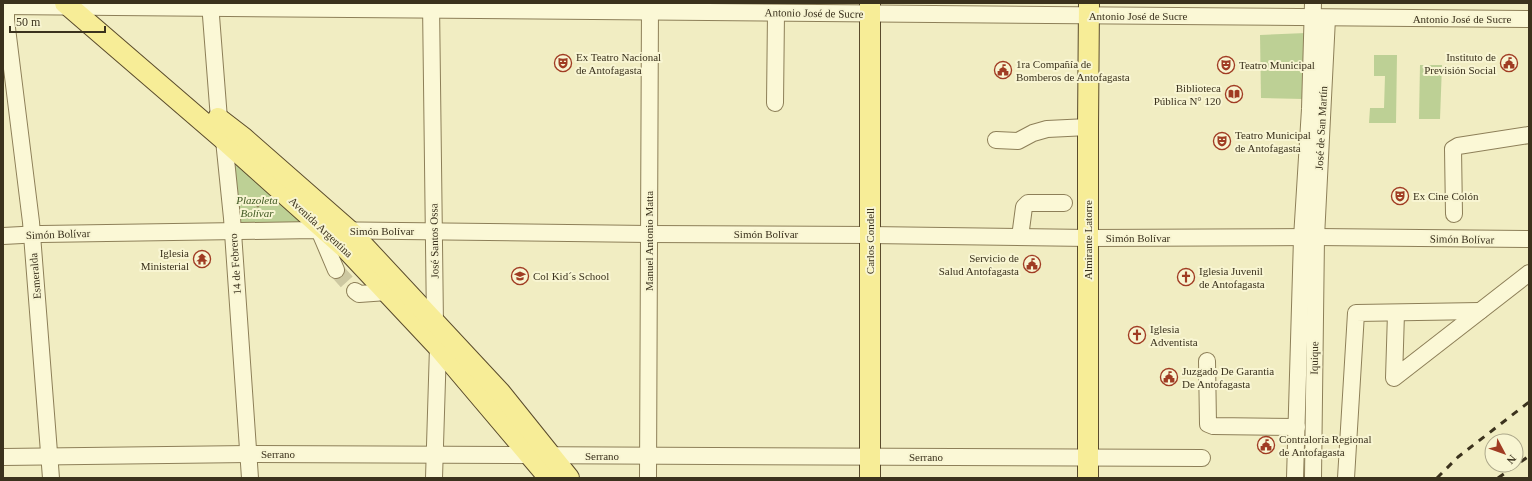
<svg xmlns="http://www.w3.org/2000/svg" width="1532" height="481" font-family="Georgia,serif">
<style>
.green{fill:#bdd095}
.lines{fill:none;stroke-linecap:round;stroke-linejoin:round}
.minor-tunnel{stroke:#cdc8a1;stroke-width:16;stroke-dasharray:16 8;stroke-linecap:butt}
.minor-casing{stroke:#8d7f58;stroke-width:18}
.major-casing{stroke:#5a4b2c;stroke-width:22}
.path{stroke:#8d7f58;stroke-width:2.5;stroke-dasharray:3 2;stroke-linecap:butt}
.minor{stroke:#fbf8d6;stroke-width:16}
.major{stroke:#f7ed97;stroke-width:20}
.rail{stroke:#3b321d;stroke-width:3;stroke-dasharray:7 7;stroke-linecap:butt}
.labels{text-anchor:middle;stroke-width:4;stroke-linejoin:round;paint-order:stroke}
.street-label{font-size:11px;fill:#3b321d;stroke:#f8f5d2}
.poi-label{font-size:11px;fill:#3b321d;stroke:#f8f5d2;text-anchor:start}
.park-label{font-size:11px;font-style:italic;fill:#405922;stroke:#f8f5d2}
</style>
<rect width="100%" height="100%" fill="#f1edc2"/>
<!-- green -->
<g class="green">
<path d="M 1306,33 L 1303,99 L 1261,98 L 1260,35 Z"/>
<path d="M 1374,55 L 1397,55 L 1396,123 L 1369,123 L 1370,108 L 1384,108 L 1385,76 L 1374,76 Z"/>
<path d="M 1420,65 L 1442,65 L 1440,119 L 1419,119 Z"/>
<path d="M 224,140 L 326,231 L 232,230 Z"/>
</g>
<g class="lines">
<!-- minor-tunnel -->
<path class="minor-tunnel" d="M 336,270 L 355,291"/>
<!-- minor casing -->
<g class="minor-casing">
<g id="minor">
<path d="M 6,3 L 6,20 L 31,222 L 51,478"/>
<path d="M 210,3 L 219,119 L 224,140 L 232,218 L 250,478"/>
<path d="M 431,3 L 435,324 L 438,347 L 434,478"/>
<path d="M 3,6 L 1529,19"/>
<path d="M 775,103 L 776,13"/>
<path d="M 996,140 L 1018,141 L 1033,133 L 1047,129 L 1088,127"/>
<path d="M 1454,214 L 1453,149 L 1458,146 L 1529,135"/>
<path d="M 319,230 L 336,270"/>
<path d="M 3,236 L 41,234 L 315,230 L 649,234 L 870,235 L 1089,238 L 1316,237 L 1529,239"/>
<path d="M 1020,237 L 1024,207 L 1028,203 L 1064,203"/>
<path d="M 355,291 L 359,294 L 387,292"/>
<path d="M 1396,313 L 1394,378 L 1529,273"/>
<path d="M 1207,361 L 1208,424 L 1213,426 L 1297,427"/>
<path d="M 3,457 L 249,454 L 1202,458"/>
<path d="M 648,478 L 650,3"/>
<path d="M 1295,478 L 1302,238 L 1310,109 L 1313,3"/>
<path d="M 1313,478 L 1316,237 L 1327,18"/>
<path d="M 1346,478 L 1356,313 L 1480,311"/>
</g>
</g>
<!-- major casing -->
<g class="major-casing">
<g id="major">
<path d="M 65,3 L 224,140 L 346,249 L 438,347 L 549,478"/>
<path d="M 218,118 L 244,138 L 350,231 L 500,392 L 569,478"/>
<path d="M 870,478 L 870,3"/>
<path d="M 1088,478 L 1088,127 L 1089,3"/>
</g>
</g>
<!-- path -->
<path class="path" d="M 247,218 L 265,198"/>
<!-- minor -->
<use href="#minor" class="minor"/>
<!-- major -->
<use href="#major" class="major"/>
<!-- rail -->
<g class="rail">
<path d="M 1437,478 L 1458,457 L 1529,402"/>
<path d="M 1498,478 L 1529,456"/>
</g>
</g>
<!-- icons -->
<defs>
<g id="theatre-ring" transform="scale(0.9)"><circle r="9.5" fill="#f8f5d2" stroke="#a03c23" stroke-width="1.5"/><path d="M-5-5.5Q0-4 5-5.5V0Q5 5 0 6Q-5 5-5 0ZM-3.3-2.5H-1v1.5H-3.3ZM1-2.5H3.3v1.5H1ZM-2.8 1Q0 5.5 2.8 1Z" fill="#a03c23"/></g>
<g id="civic-ring" transform="scale(0.9)"><circle r="9.5" fill="#f8f5d2" stroke="#a03c23" stroke-width="1.5"/><path d="M-.6-6.5H3V-4.5H.6V-3L4-1V1h2V6H-6V1h2V-1L-.6-3ZM-1.2 2.5V6h2.4V2.5Z" fill="#a03c23"/></g>
<g id="library-ring" transform="scale(0.9)"><circle r="9.5" fill="#f8f5d2" stroke="#a03c23" stroke-width="1.5"/><path d="M-6-4Q-3-5.5-.7-3.5V5Q-3 3-6 4ZM6-4Q3-5.5 .7-3.5V5Q3 3 6 4Z" fill="#a03c23"/></g>
<g id="temple-ring" transform="scale(0.9)"><circle r="9.5" fill="#f8f5d2" stroke="#a03c23" stroke-width="1.5"/><path d="M0-6L5-2H3V0L6.5 2.5H4V6H1.5V3h-3V6H-4V2.5H-6.5L-3 0V-2H-5Z" fill="#a03c23"/></g>
<g id="school-ring" transform="scale(0.9)"><circle r="9.5" fill="#f8f5d2" stroke="#a03c23" stroke-width="1.5"/><path d="M0-5L7-2L0 1L-7-2ZM-4 1L0 2.5L4 1V4Q0 6-4 4Z" fill="#a03c23"/></g>
<g id="church-ring" transform="scale(0.9)"><circle r="9.5" fill="#f8f5d2" stroke="#a03c23" stroke-width="1.5"/><path d="M-1.2-6h2.4v3.5h3.3v2.4h-3.3V6h-2.4V-.1h-3.3v-2.4h3.3Z" fill="#a03c23"/></g>
</defs>
<g fill-rule="evenodd">
<use href="#theatre-ring" x="563" y="63"/>
<use href="#civic-ring" x="1509" y="63"/>
<use href="#theatre-ring" x="1226" y="65"/>
<use href="#civic-ring" x="1003" y="70"/>
<use href="#library-ring" x="1234" y="94"/>
<use href="#theatre-ring" x="1222" y="141"/>
<use href="#theatre-ring" x="1400" y="196"/>
<use href="#temple-ring" x="202" y="259"/>
<use href="#civic-ring" x="1032" y="264"/>
<use href="#school-ring" x="520" y="276"/>
<use href="#church-ring" x="1186" y="277"/>
<use href="#church-ring" x="1137" y="335"/>
<use href="#civic-ring" x="1169" y="377"/>
<use href="#civic-ring" x="1266" y="445"/>
</g>
<g class="labels">
<!-- street labels -->
<g class="street-label">
<text transform="translate(814 13) rotate(1)" y="4">Antonio José de Sucre</text>
<text x="1138" y="20">Antonio José de Sucre</text>
<text x="1462" y="23">Antonio José de Sucre</text>
<text transform="translate(1321 128) rotate(-87)" y="4">José de San Martín</text>
<text transform="translate(321 227) rotate(43)" y="4">Avenida Argentina</text>
<text x="382" y="235">Simón Bolívar</text>
<text transform="translate(58 234) rotate(-2)" y="4">Simón Bolívar</text>
<text x="766" y="238">Simón Bolívar</text>
<text x="1138" y="242">Simón Bolívar</text>
<text transform="translate(1462 239) rotate(1)" y="4">Simón Bolívar</text>
<text transform="translate(1088 240) rotate(-90)" y="4">Almirante Latorre</text>
<text transform="translate(434 241) rotate(-91)" y="4">José Santos Ossa</text>
<text transform="translate(649 241) rotate(-90)" y="4">Manuel Antonio Matta</text>
<text transform="translate(870 241) rotate(-90)" y="4">Carlos Condell</text>
<text transform="translate(235 264) rotate(-94)" y="4">14 de Febrero</text>
<text transform="translate(35 276) rotate(-95)" y="4">Esmeralda</text>
<text transform="translate(1314 358) rotate(-89)" y="4">Iquique</text>
<text x="278" y="458">Serrano</text>
<text x="602" y="460">Serrano</text>
<text x="926" y="461">Serrano</text>
</g>
<!-- poi labels -->
<g class="poi-label">
<text x="576" y="61">Ex Teatro Nacional<tspan x="576" dy="13">de Antofagasta</tspan></text>
<text x="1496" y="61" text-anchor="end">Instituto de<tspan x="1496" dy="13">Previsión Social</tspan></text>
<text x="1016" y="68">1ra Compañía de<tspan x="1016" dy="13">Bomberos de Antofagasta</tspan></text>
<text x="1239" y="69">Teatro Municipal</text>
<text x="1221" y="92" text-anchor="end">Biblioteca<tspan x="1221" dy="13">Pública N° 120</tspan></text>
<text x="1235" y="139">Teatro Municipal<tspan x="1235" dy="13">de Antofagasta</tspan></text>
<text x="1413" y="200">Ex Cine Colón</text>
<text x="189" y="257" text-anchor="end">Iglesia<tspan x="189" dy="13">Ministerial</tspan></text>
<text x="1019" y="262" text-anchor="end">Servicio de<tspan x="1019" dy="13">Salud Antofagasta</tspan></text>
<text x="1199" y="275">Iglesia Juvenil<tspan x="1199" dy="13">de Antofagasta</tspan></text>
<text x="533" y="280">Col Kid´s School</text>
<text x="1150" y="333">Iglesia<tspan x="1150" dy="13">Adventista</tspan></text>
<text x="1182" y="375">Juzgado De Garantia<tspan x="1182" dy="13">De Antofagasta</tspan></text>
<text x="1279" y="443">Contraloría Regional<tspan x="1279" dy="13">de Antofagasta</tspan></text>
</g>
<!-- park labels -->
<g class="park-label">
<text x="257" y="204">Plazoleta<tspan x="257" dy="13">Bolívar</tspan></text>
</g>
</g>
<!-- border -->
<rect width="1532" height="481" fill="none" stroke="#3b321d" stroke-width="8"/>
<!-- north arrow -->
<g transform="translate(1504 453) rotate(131)"><circle r="19" fill="#f8f5d2" stroke="#aca78a"/>
<path d="M0-3L7 15L0 10L-7 15Z" fill="#a03c23"/>
<text y="-6" font-size="11" font-weight="bold" text-anchor="middle" fill="#3b321d">N</text>
</g>
<!-- scale -->
<path d="M10 26v6h95v-6" fill="none" stroke="#3b321d" stroke-width="2"/>
<text x="16" y="26" font-size="12" fill="#3b321d" stroke="#f8f5d2" stroke-width="3" paint-order="stroke">50 m</text>
</svg>
